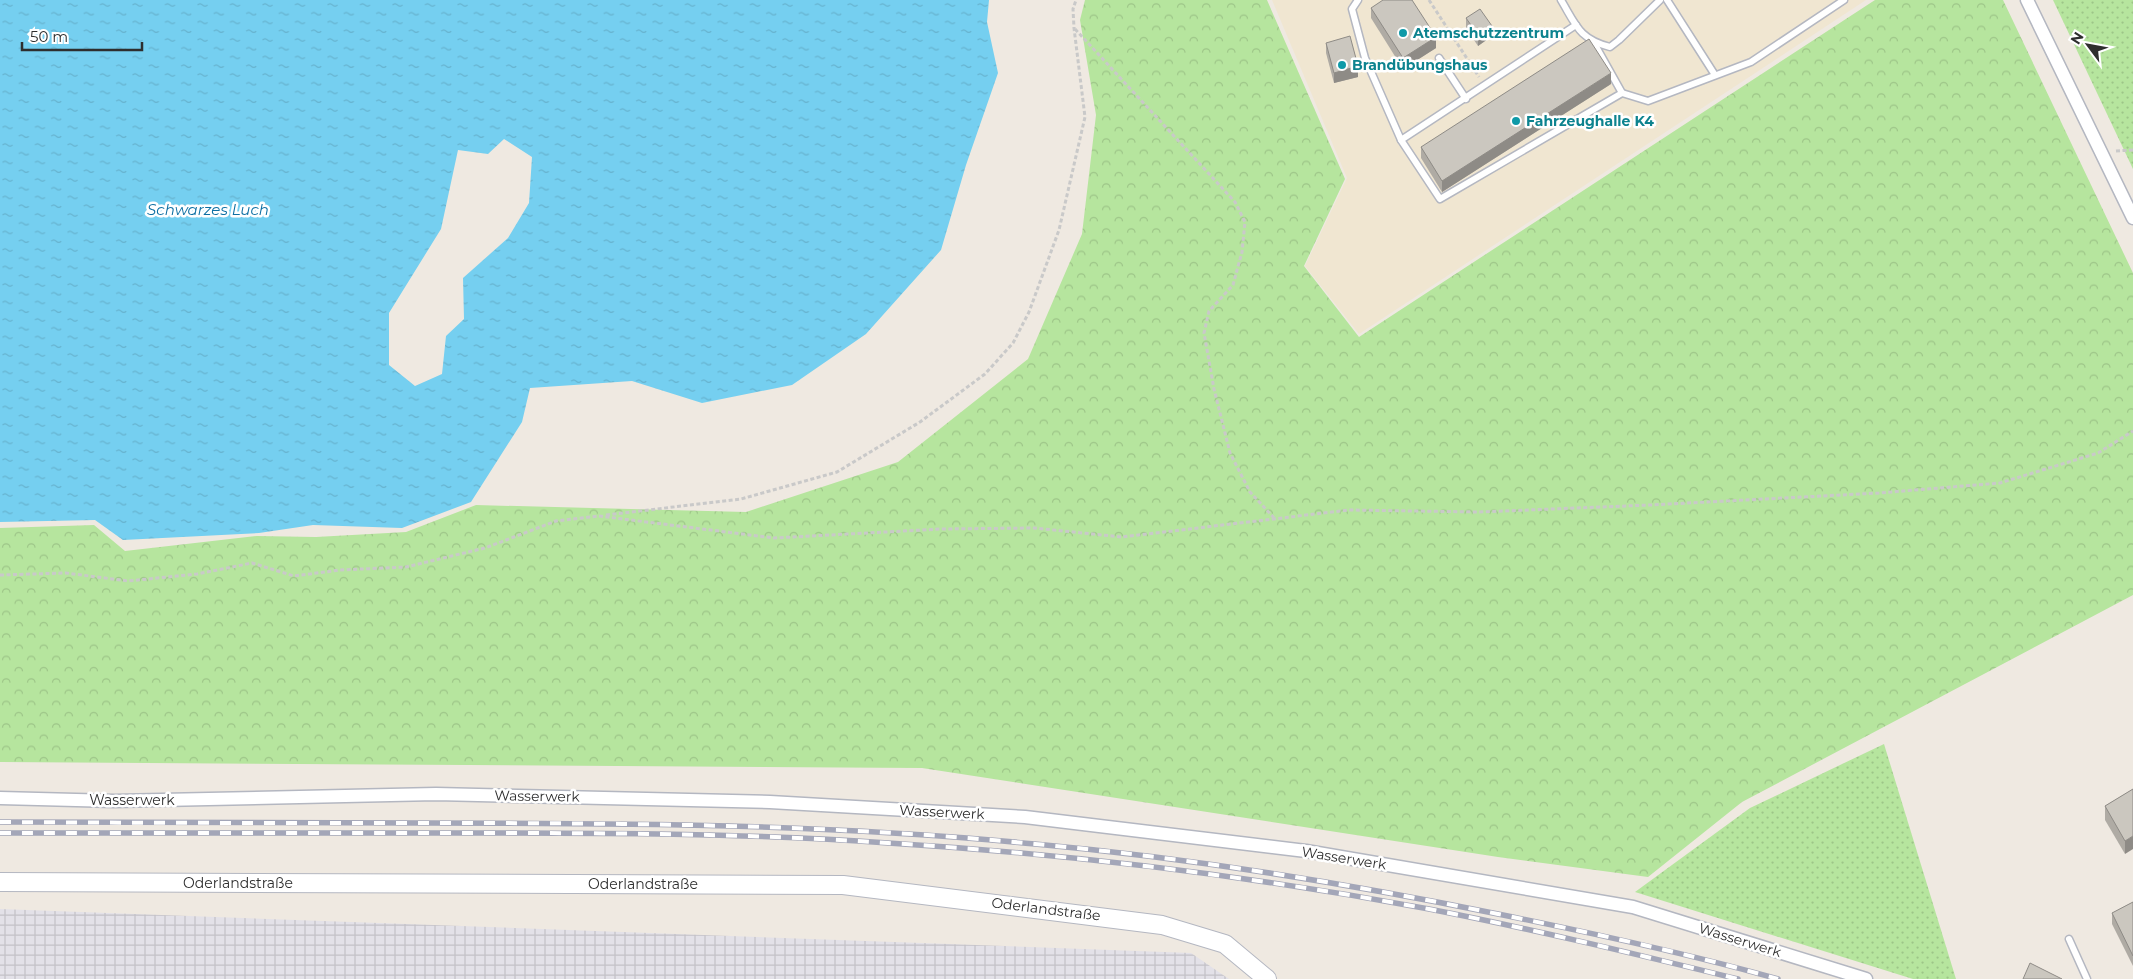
<svg xmlns="http://www.w3.org/2000/svg" width="2133" height="979" font-family="Montserrat,sans-serif">
<style>
.industrial{fill:url(#industrial-grid)}
.education{fill:#f0e6d1}
.grass{fill:url(#grass-dots)}
.forest{fill:url(#forest-crowns)}
.water{fill:url(#water-ripples);fill-rule:evenodd}
.lines{fill:none;stroke-linecap:round;stroke-linejoin:round}
.lane-casing{stroke:#b4b7c1;stroke-width:9}
.street-casing{stroke:#b4b7c1;stroke-width:15}
.secondary-casing{stroke:#b4b7c1;stroke-width:20}
.path{stroke:#c9c9c9;stroke-width:3;stroke-dasharray:4 2.5;stroke-linecap:butt}
.lane{stroke:#fff;stroke-width:6}
.street{stroke:#fff;stroke-width:12}
.secondary{stroke:#fff;stroke-width:18}
.rail-casing{stroke:#a3a6b8;stroke-width:5.5}
.rail{stroke:#fff;stroke-width:4;stroke-dasharray:11;stroke-linecap:butt}
.wall{fill:#afaba4}
.shaded-wall{fill:#8e8b86}
.building{fill:#cbc7bf;stroke:#8e8b86}
.culture-dot{fill:#0f9aa8;stroke:#fff;stroke-width:2}
.labels{text-anchor:middle;stroke-width:5;stroke-linejoin:round;paint-order:stroke}
.culture-label{font-size:14px;font-weight:bold;fill:#0d838f;stroke:#fff;text-anchor:start}
.street-label{font-size:14px;fill:#2e2e2e;stroke:#fff}
.water-label{font-size:15px;font-style:italic;fill:#0d6fa3;stroke:#fff}
</style>
<defs>
<pattern id="industrial-grid" width="8" height="8" patternUnits="userSpaceOnUse" patternTransform="scale(1.25)"><rect width="8" height="8" fill="#e3e1e8"/><path d="M0 4h8M4 0v8" fill="none" stroke="#c3c1c7"/></pattern>
<pattern id="grass-dots" width="8" height="8" patternUnits="userSpaceOnUse" patternTransform="scale(1.25)"><rect width="8" height="8" fill="#b6e59e"/><path d="M2 2h.1M6 6h.1" fill="none" stroke="#9dc588" stroke-width="1.8" stroke-linecap="round"/></pattern>
<pattern id="forest-crowns" width="20" height="18" patternUnits="userSpaceOnUse" patternTransform="scale(1.25)"><rect width="20" height="18" fill="#b6e59e"/><path d="M2 6a3 3 0 1 1 6 0M12 15a3 3 0 1 1 6 0" fill="none" stroke="#9dc588"/></pattern>
<pattern id="water-ripples" width="26" height="14" patternUnits="userSpaceOnUse" patternTransform="scale(1.25)"><rect width="26" height="14" fill="#75cff0"/><path d="M2 4q2-2 4 0t4 0M15 11q2-2 4 0t4 0" fill="none" stroke="#66b2ce"/></pattern>
</defs>
<rect width="100%" height="100%" fill="#efe9e1"/>
<!-- industrial -->
<path class="industrial" d="M 0,909 L 1191,953 L 1229,979 L 0,979 Z"/>
<!-- education -->
<path class="education" d="M 1272,0 L 1866,0 L 1359,334 L 1305,266 L 1347,178 Z"/>
<!-- grass -->
<g class="grass">
<path d="M 2053,0 L 2133,0 L 2133,169 Z"/>
<path d="M 1884,744 L 1956,979 L 1913,979 L 1635,892 L 1750,808 Z"/>
</g>
<!-- forest -->
<path class="forest" d="M 1085,0 L 1267,0 L 1345,179 L 1304,266 L 1359,337 L 1875,0 L 2003,0 L 2133,273 L 2133,595 L 1742,802 L 1648,877 L 1498,857 L 922,768 L 0,762 L 0,528 L 94,525 L 125,551 L 257,536 L 316,537 L 406,532 L 476,505 L 746,512 L 898,462 L 1028,359 L 1082,234 L 1096,115 L 1080,20 Z"/>
<!-- water -->
<path class="water" d="M 0,0 L 989,0 L 987,22 L 998,73 L 966,165 L 941,250 L 866,334 L 792,385 L 702,403 L 632,381 L 530,388 L 522,422 L 471,502 L 402,528 L 313,525 L 259,533 L 123,540 L 95,520 L 0,522 ZM 504,139 L 532,157 L 529,203 L 508,238 L 463,278 L 464,319 L 446,336 L 442,374 L 415,386 L 389,365 L 389,313 L 441,229 L 458,150 L 488,154 Z"/>
<g class="lines">
<!-- lane casing -->
<g class="lane-casing">
<g id="lane">
<path d="M 1358,0 L 1352,9 L 1365,58 L 1401,140 L 1576,25"/>
<path d="M 1561,0 C 1576,25 1579,39 1610,47 L 1619,40 L 1660,0"/>
<path d="M 1667,0 L 1715,75"/>
<path d="M 1439,58 L 1466,99"/>
<path d="M 1622,93 L 1648,101 L 1751,62 L 1844,0"/>
<path d="M 1401,140 L 1440,199 L 1622,93 L 1594,43"/>
<path d="M 2069,939 L 2087,979"/>
</g>
</g>
<!-- street casing -->
<g class="street-casing">
<g id="street">
<path d="M 2027,0 L 2133,218"/>
<path d="M 0,798 L 114,801 L 436,794 L 770,802 L 1025,817 L 1306,851 L 1633,907 L 1866,979"/>
</g>
</g>
<!-- secondary casing -->
<g class="secondary-casing">
<path id="secondary" d="M 0,882 L 843,885 L 1162,925 L 1225,944 L 1267,979"/>
</g>
<!-- path -->
<g class="path">
<path d="M 1429,0 L 1479,77"/>
<path d="M 1075,29 L 1235,202 L 1245,222 L 1242,252 L 1233,285 L 1209,311 L 1204,333 L 1214,389 L 1230,453 L 1250,492 L 1275,519"/>
<path d="M 2116,151 L 2133,150"/>
<path d="M 606,515 L 741,499 L 837,472 L 920,422 L 985,374 L 1013,343 L 1029,312 L 1059,230 L 1085,117 L 1074,28 L 1073,9 L 1076,0"/>
<path d="M 599,516 L 774,538 L 941,529 L 1034,528 L 1122,537 L 1349,510 L 1479,512 L 1650,505 L 1879,493 L 2000,483 L 2098,453 L 2133,431"/>
<path d="M 0,575 L 66,573 L 128,581 L 197,574 L 252,563 L 294,576 L 340,570 L 406,567 L 485,548 L 556,521 L 599,516"/>
</g>
<!-- lane -->
<use href="#lane" class="lane"/>
<!-- street -->
<use href="#street" class="street"/>
<!-- secondary -->
<use href="#secondary" class="secondary"/>
<!-- rail casing -->
<g class="rail-casing">
<g id="rail">
<path d="M 0,822 C 141,823 282,823 423,823 C 627,823 832,824 1035,844 C 1190,858 1345,883 1498,914 C 1592,933 1686,953 1778,979"/>
<path d="M 0,833 C 152,833 305,833 457,833 C 601,833 745,833 888,843 C 1069,854 1251,876 1429,909 C 1533,929 1635,954 1738,979"/>
</g>
</g>
<!-- rail -->
<use href="#rail" class="rail"/>
</g>
<!-- wall -->
<g class="wall">
<path d="M 1371,8 L 1436,48 L 1403,69 L 1371,18 Z"/>
<path d="M 1466,18 L 1492,36 L 1478,46 L 1466,28 Z"/>
<path d="M 1326,43 L 1358,77 L 1334,83 L 1326,53 Z"/>
<path d="M 1611,84 L 1442,192 L 1421,158 L 1421,147 Z"/>
<path d="M 2133,789 L 2125,854 L 2105,820 L 2105,806 Z"/>
<path d="M 2133,902 L 2133,966 L 2112,924 L 2112,913 Z"/>
</g>
<!-- shaded-wall -->
<g class="shaded-wall">
<path d="M 1492,26 L 1492,36 L 1478,46 L 1478,35 Z"/>
<path d="M 1436,37 L 1436,48 L 1403,69 L 1403,58 Z"/>
<path d="M 1358,66 L 1358,77 L 1334,83 L 1334,73 Z"/>
<path d="M 1611,73 L 1611,84 L 1442,192 L 1442,181 Z"/>
<path d="M 2133,836 L 2133,849 L 2125,854 L 2125,841 Z"/>
</g>
<!-- building -->
<g class="building">
<path d="M 1383,0 L 1412,0 L 1436,37 L 1403,58 L 1371,8 Z"/>
<path d="M 1480,9 L 1492,26 L 1478,35 L 1466,18 Z"/>
<path d="M 1350,36 L 1358,66 L 1334,73 L 1326,43 Z"/>
<path d="M 1589,39 L 1611,73 L 1442,181 L 1421,147 Z"/>
<path d="M 2133,789 L 2133,836 L 2125,841 L 2105,806 Z"/>
<path d="M 2133,902 L 2133,956 L 2112,913 Z"/>
<path d="M 2030,963 L 2062,979 L 2023,979 Z"/>
</g>
<!-- markers -->
<g class="culture-dot">
<circle cx="1403" cy="33" r="5"/>
<circle cx="1342" cy="65" r="5"/>
<circle cx="1516" cy="121" r="5"/>
</g>
<g class="labels">
<!-- culture labels -->
<g class="culture-label">
<text x="1413" y="38">Atemschutzzentrum</text>
<text x="1352" y="70">Brandübungshaus</text>
<text x="1526" y="126">Fahrzeughalle K4</text>
</g>
<!-- street labels -->
<g class="street-label">
<text transform="translate(537 796) rotate(1)" y="5">Wasserwerk</text>
<text x="132" y="805">Wasserwerk</text>
<text transform="translate(942 812) rotate(3)" y="5">Wasserwerk</text>
<text transform="translate(1344 858) rotate(9)" y="5">Wasserwerk</text>
<text x="238" y="888">Oderlandstraße</text>
<text x="643" y="889">Oderlandstraße</text>
<text transform="translate(1046 909) rotate(7)" y="5">Oderlandstraße</text>
<text transform="translate(1740 940) rotate(17)" y="5">Wasserwerk</text>
</g>
<!-- water labels -->
<g class="water-label">
<text x="208" y="215">Schwarzes Luch</text>
</g>
</g>
<!-- north arrow -->
<g transform="translate(2088 45) rotate(302)" stroke="#ffffff" stroke-width="4" paint-order="stroke">
<path d="M0-4L9 19L0 12L-9 19Z" fill="#2e2e2e"/>
<text y="-8" font-size="14" font-weight="bold" text-anchor="middle" fill="#2e2e2e">N</text>
</g>
<!-- scale -->
<path d="M22 42v8h120v-8" fill="none" stroke="#2e2e2e" stroke-width="2.5"/>
<text x="30" y="42" font-size="15" fill="#2e2e2e" stroke="#ffffff" stroke-width="4" paint-order="stroke">50 m</text>
</svg>
